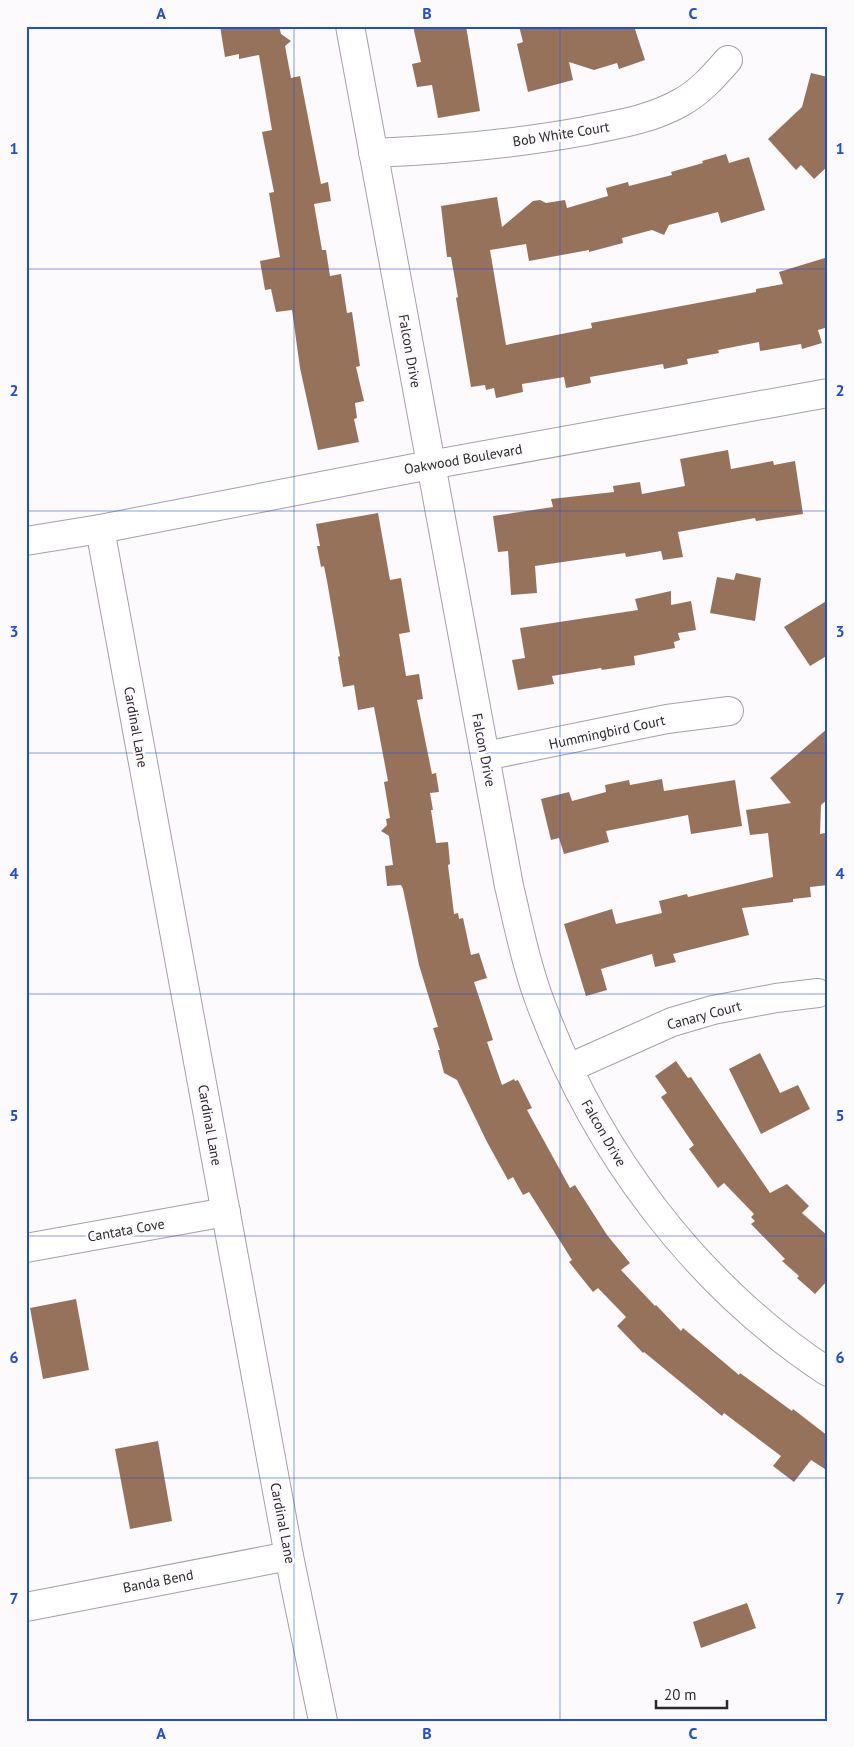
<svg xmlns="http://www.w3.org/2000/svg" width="854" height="1747" font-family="'PT Sans',sans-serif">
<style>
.building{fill:#97725a}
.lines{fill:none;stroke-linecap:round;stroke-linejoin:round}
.minor-casing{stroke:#a99dad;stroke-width:30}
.minor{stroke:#fff;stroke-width:28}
.grid{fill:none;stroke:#1d4ed8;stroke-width:1;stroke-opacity:0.55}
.labels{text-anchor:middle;stroke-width:5;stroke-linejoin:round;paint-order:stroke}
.street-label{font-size:14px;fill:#2d282e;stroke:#fdfafe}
.neatline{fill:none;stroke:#1d4ed8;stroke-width:2}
.grid-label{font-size:16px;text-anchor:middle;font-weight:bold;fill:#1d4ed8}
</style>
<rect width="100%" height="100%" fill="#fdfafe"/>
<!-- building -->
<g class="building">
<path d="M 220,26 L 279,26 L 281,34 L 291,41 L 285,46 L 291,78 L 300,76 L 321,184 L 328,182 L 331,201 L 314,204 L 322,250 L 326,250 L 330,276 L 341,274 L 347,313 L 352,312 L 360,366 L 356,367 L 364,401 L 355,403 L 357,418 L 354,419 L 359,442 L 318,450 L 300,368 L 292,310 L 276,312 L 271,289 L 265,290 L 260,261 L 280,257 L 269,193 L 274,192 L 262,132 L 272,130 L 259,55 L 239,59 L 239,54 L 225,57 Z"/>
<path d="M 413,26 L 466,26 L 480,111 L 438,118 L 432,85 L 417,87 L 412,64 L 421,62 Z"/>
<path d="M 519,26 L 634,26 L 645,60 L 619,69 L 617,63 L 594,70 L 569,62 L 573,80 L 528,92 L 517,44 L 523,42 Z"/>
<path d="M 811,73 L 828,77 L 828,166 L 814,179 L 801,165 L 796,170 L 768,139 L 802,107 Z"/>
<path d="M 726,154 L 729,163 L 749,157 L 765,210 L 721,223 L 718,212 L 669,225 L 664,235 L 652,230 L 622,238 L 623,243 L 589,252 L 589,250 L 529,261 L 526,244 L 490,250 L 506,345 L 592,328 L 591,323 L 756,292 L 756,289 L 783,284 L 779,272 L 828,257 L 828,327 L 818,330 L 822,343 L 802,349 L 801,344 L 760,351 L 759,342 L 718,350 L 719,353 L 687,359 L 688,364 L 664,369 L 663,364 L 590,377 L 591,383 L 566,388 L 564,377 L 522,384 L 523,392 L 496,398 L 494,388 L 486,390 L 485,385 L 471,387 L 456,298 L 458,297 L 451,257 L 447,257 L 441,206 L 497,197 L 502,227 L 533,201 L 540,200 L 546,203 L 565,200 L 567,208 L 608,196 L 606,188 L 628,182 L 629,186 L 672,175 L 671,172 L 703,163 L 702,161 Z"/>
<path d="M 728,450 L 731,469 L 773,461 L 774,465 L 795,461 L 803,514 L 756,521 L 755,518 L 678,532 L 683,557 L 663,560 L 661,551 L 626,557 L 625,553 L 535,566 L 537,593 L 511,595 L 508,551 L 498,552 L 493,516 L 553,507 L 551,499 L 614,492 L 613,486 L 640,482 L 642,494 L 685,486 L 680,459 Z"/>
<path d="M 378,513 L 390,580 L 401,578 L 410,632 L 399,634 L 406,676 L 419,674 L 423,699 L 417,700 L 432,774 L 436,773 L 439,792 L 430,793 L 433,810 L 431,810 L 436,843 L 448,842 L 450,864 L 448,865 L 454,914 L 458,913 L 459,919 L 463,918 L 471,955 L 479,953 L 487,978 L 474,982 L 493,1040 L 487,1042 L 502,1085 L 514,1079 L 515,1081 L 518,1080 L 532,1108 L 527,1110 L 570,1188 L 575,1185 L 607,1235 L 630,1263 L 621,1270 L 655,1306 L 656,1305 L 681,1331 L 683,1328 L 739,1375 L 740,1373 L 792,1411 L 793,1409 L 828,1436 L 828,1471 L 811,1460 L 794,1482 L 773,1466 L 781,1456 L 724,1413 L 722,1416 L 644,1352 L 643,1353 L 617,1326 L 626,1317 L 598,1288 L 593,1292 L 569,1262 L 572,1260 L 529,1192 L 523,1195 L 513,1177 L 508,1180 L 487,1142 L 457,1080 L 444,1073 L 438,1050 L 440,1050 L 433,1028 L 438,1027 L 419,965 L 403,889 L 401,885 L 387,886 L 385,866 L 393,865 L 389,836 L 381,831 L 387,825 L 386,819 L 390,818 L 384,782 L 388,781 L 374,707 L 358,710 L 354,685 L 343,687 L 338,657 L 340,656 L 327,581 L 324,566 L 321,567 L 317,546 L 320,546 L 316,524 Z"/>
<path d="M 736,573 L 761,578 L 755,621 L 710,613 L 717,577 L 734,580 Z"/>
<path d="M 671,591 L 671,605 L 691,601 L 696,630 L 678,633 L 680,640 L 674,642 L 675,648 L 634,656 L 635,665 L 602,670 L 601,668 L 552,676 L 554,684 L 518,690 L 512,660 L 525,658 L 520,628 L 638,610 L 635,599 Z"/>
<path d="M 828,600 L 828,655 L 810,666 L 784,627 Z"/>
<path d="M 828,728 L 828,799 L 821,805 L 820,834 L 825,833 L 828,858 L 828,885 L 810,887 L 811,897 L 793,899 L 793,902 L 742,908 L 749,935 L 673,954 L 676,962 L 655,967 L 652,954 L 601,969 L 607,990 L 586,996 L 564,924 L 612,909 L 616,924 L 662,913 L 659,901 L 687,894 L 688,897 L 773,877 L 768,833 L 750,835 L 746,810 L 791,803 L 770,778 Z"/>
<path d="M 662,779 L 664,791 L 735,780 L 742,826 L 691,834 L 688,815 L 606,831 L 609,842 L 564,854 L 559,838 L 551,840 L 541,799 L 569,792 L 572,801 L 606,792 L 605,785 L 629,780 L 630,785 Z"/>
<path d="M 760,1053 L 780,1093 L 798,1085 L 810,1109 L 761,1134 L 729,1069 Z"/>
<path d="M 676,1061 L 688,1078 L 691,1077 L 770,1193 L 787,1184 L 809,1206 L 802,1213 L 828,1236 L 828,1280 L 815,1294 L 797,1278 L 799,1276 L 782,1261 L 785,1259 L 751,1224 L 755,1221 L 751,1217 L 754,1214 L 724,1183 L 718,1188 L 689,1149 L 694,1145 L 661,1097 L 667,1093 L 655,1076 Z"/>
<path d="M 76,1299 L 89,1370 L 43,1379 L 30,1308 Z"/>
<path d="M 158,1441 L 172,1521 L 130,1529 L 115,1449 Z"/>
<path d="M 747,1603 L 756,1628 L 701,1648 L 693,1622 Z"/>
</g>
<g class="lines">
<!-- minor casing -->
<g class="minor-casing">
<g id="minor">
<path d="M 350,26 L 509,886 C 518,923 525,962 539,999 C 594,1149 694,1284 828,1372"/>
<path d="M 373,153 C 445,150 515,144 585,131 C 619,124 649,120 680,103 C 699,93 714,76 728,60"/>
<path d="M 100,529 L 289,1556 L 323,1721"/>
<path d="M 26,541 L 100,529 L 430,465 L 828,393"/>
<path d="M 485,756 L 667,719 L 729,711"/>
<path d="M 569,1068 L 672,1022 L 713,1010 L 776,998 L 818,993"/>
<path d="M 26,1248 L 226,1212"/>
<path d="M 26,1607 L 289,1556"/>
</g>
</g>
<!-- minor -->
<use href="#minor" class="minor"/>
</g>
<!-- grid -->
<path class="grid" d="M 294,26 L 294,1721M 560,26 L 560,1721M 26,269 L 828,269M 26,511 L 828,511M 26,753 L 828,753M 26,994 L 828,994M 26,1236 L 828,1236M 26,1478 L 828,1478"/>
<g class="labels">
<!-- street labels -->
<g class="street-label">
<text transform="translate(561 134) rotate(-9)" y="5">Bob White Court</text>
<text transform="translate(410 351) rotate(80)" y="5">Falcon Drive</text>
<text transform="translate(463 459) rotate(-10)" y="5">Oakwood Boulevard</text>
<text transform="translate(136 727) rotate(80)" y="5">Cardinal Lane</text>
<text transform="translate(607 732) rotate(-12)" y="5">Hummingbird Court</text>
<text transform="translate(484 750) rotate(79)" y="5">Falcon Drive</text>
<text transform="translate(704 1015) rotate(-15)" y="5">Canary Court</text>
<text transform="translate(210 1125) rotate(80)" y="5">Cardinal Lane</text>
<text transform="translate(604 1133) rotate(60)" y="5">Falcon Drive</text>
<text transform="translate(126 1230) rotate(-10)" y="5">Cantata Cove</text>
<text transform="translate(283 1523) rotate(79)" y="5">Cardinal Lane</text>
<text transform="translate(158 1581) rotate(-11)" y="5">Banda Bend</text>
</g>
</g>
<!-- border -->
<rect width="854" height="1747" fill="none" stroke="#fdfafe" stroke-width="55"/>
<!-- scale -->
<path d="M656 1700v8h71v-8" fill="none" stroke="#2d282e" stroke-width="2.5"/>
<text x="664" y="1700" font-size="15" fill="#2d282e" stroke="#fdfafe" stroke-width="4" paint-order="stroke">20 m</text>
<rect x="28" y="28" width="798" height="1692" class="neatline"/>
<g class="grid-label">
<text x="161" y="19">A</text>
<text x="427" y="19">B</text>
<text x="693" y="19">C</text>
<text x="14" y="154">1</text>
<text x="840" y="154">1</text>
<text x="14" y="396">2</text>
<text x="840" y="396">2</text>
<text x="14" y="637">3</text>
<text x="840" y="637">3</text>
<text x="14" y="879">4</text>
<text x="840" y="879">4</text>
<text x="14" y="1121">5</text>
<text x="840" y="1121">5</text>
<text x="14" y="1363">6</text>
<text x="840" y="1363">6</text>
<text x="14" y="1604">7</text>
<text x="840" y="1604">7</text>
<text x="161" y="1739">A</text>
<text x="427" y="1739">B</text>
<text x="693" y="1739">C</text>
</g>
</svg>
